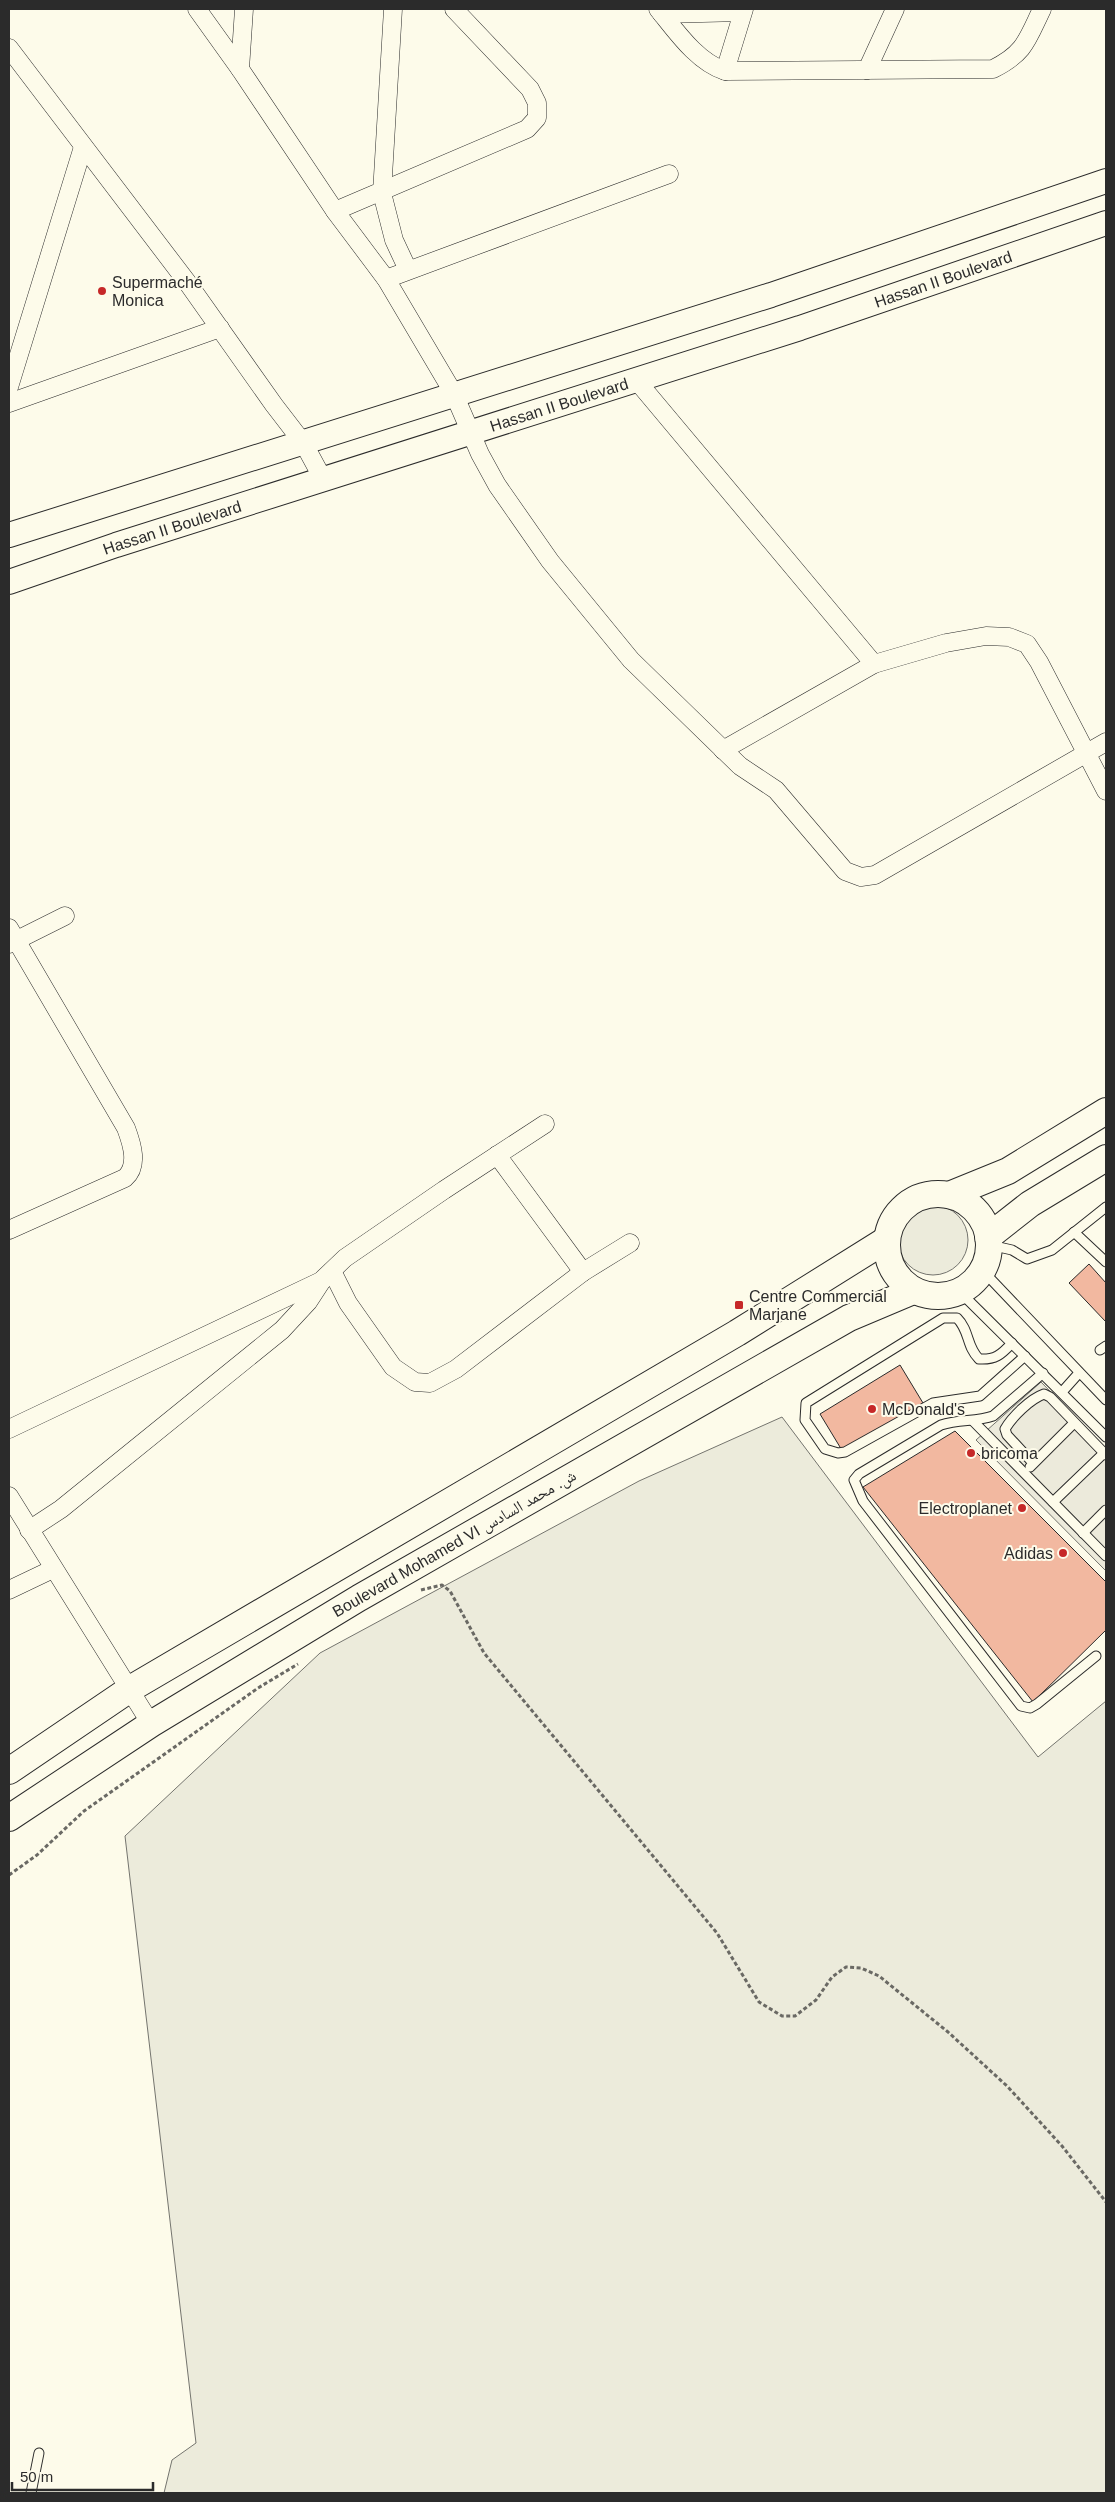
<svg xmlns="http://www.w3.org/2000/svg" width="1115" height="2502" font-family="Helvetica,'Noto Naskh Arabic',sans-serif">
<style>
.green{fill:#ecebdb;stroke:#74746e}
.parking{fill:#eceadb;stroke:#74746e}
.building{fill:#f2b8a0;stroke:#2b2b2b}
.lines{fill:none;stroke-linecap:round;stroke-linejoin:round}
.lane-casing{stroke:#2b2b2b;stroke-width:11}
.street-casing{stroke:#2b2b2b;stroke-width:19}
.secondary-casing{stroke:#2b2b2b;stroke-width:26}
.primary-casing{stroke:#2b2b2b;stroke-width:28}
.path{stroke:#6a6964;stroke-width:3;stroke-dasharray:4 2.5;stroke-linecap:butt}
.lane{stroke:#fdfbea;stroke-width:9}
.street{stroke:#fdfbea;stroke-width:18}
.secondary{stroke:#fdfbea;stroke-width:24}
.primary{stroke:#fdfbea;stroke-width:26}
.poi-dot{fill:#c62828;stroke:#fdfbea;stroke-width:2}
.labels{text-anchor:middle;stroke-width:4;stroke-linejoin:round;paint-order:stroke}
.street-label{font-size:16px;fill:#2b2b2b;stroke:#fdfbea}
.poi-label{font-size:16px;fill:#2b2b2b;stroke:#fdfbea;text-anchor:start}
</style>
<rect width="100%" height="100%" fill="#fdfbea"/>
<!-- green -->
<g class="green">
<circle cx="933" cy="1240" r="35"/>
<path d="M 782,1417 L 1038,1757 L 1106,1701 L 1106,2493 L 164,2493 L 172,2460 L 196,2443 L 125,1836 L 320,1653 L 639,1481 Z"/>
</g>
<!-- parking -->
<path class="parking" d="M 1041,1382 L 1106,1449 L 1106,1571 L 976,1440 Z"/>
<!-- building -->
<g class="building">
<path d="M 1089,1264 L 1106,1283 L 1106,1322 L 1069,1283 Z"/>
<path d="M 900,1365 L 923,1403 L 843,1452 L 820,1414 Z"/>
<path d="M 955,1431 L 1106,1582 L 1106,1630 L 1033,1702 L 863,1487 Z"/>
</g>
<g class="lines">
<!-- lane casing -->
<g class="lane-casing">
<g id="lane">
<path d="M 1074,1232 L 1106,1262"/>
<path d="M 990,1245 L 1012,1250 L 1027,1259 L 1052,1250 L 1106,1207"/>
<path d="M 983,1271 L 1106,1400"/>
<path d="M 960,1292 L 1106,1437"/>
<path d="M 1012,1343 C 1001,1355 995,1360 979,1359 C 966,1346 970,1331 957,1318 L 943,1318 L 806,1403 L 805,1420 L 825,1449 L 838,1453 L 845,1452 L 933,1403 L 980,1396 L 1025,1356"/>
<path d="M 1100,1350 L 1106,1346"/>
<path d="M 1043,1373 L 993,1416 C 976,1422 959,1419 941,1425 L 859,1474 L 854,1480 L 863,1501 L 1021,1706 L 1030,1708 L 1037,1704 L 1096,1656"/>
<path d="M 1062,1392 L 1079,1373"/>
<path d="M 973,1421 L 1106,1556"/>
<path d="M 1033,1463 L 1007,1435 L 1005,1429 C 1012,1417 1030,1399 1044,1394 L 1050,1397 L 1106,1455"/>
<path d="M 1030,1467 L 1074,1423"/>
<path d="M 1053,1502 L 1104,1453"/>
<path d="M 1083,1533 L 1106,1510"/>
<path d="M 31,2493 L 39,2453"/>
</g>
</g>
<!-- street casing -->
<g class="street-casing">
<g id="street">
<path d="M 197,9 L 240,69 L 335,211 L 386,279 L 454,394 L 480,454 L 497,485 L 550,561 L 631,660 L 740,766 L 776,790 L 845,871 L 861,877 L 875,875 L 1106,742"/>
<path d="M 393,9 L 382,193 L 394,240 L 408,270"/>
<path d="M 658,9 C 676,31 697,62 725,71 L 993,69 C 1025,53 1027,40 1042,9"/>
<path d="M 662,14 L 742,12"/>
<path d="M 9,48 L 187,282 L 274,405 L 304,444 L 324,481"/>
<path d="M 240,69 L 244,9"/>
<path d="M 867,70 L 895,9"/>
<path d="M 725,71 L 744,9"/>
<path d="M 335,211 L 527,129 L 537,118 L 537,103 L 530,89 L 454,9"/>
<path d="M 386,279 L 669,174"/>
<path d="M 637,381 L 874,664"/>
<path d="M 9,387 L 83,147"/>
<path d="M 9,403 L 220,328"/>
<path d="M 723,750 L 874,664 L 946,643 L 986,636 L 1009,637 L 1027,644 L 1039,662 L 1106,791"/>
<path d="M 9,928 L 126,1128 C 132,1144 139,1166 125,1178 L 9,1230"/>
<path d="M 9,944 L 65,916"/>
<path d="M 497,1155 L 583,1272"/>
<path d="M 332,1271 L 348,1303 L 393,1367 L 415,1382 L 430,1383 L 456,1369 L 583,1272 L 630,1243"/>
<path d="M 9,1429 L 323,1280"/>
<path d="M 9,1496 L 151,1724"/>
<path d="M 29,1530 L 61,1509 L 282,1330 L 308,1302 L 323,1279 L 345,1258 L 444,1190 L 545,1124"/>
<path d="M 9,1590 L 53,1569"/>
</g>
</g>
<!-- secondary casing -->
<g class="secondary-casing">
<g id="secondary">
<path d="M 9,535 L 771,295 L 1106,181"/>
<path id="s1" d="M 9,582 L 116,545 L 800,328 L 1106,223"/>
</g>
</g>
<!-- primary casing -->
<g class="primary-casing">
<g id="primary">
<circle cx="938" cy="1245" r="51"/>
<path d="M 949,1195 L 1008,1171 L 1106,1111"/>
<path d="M 988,1237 L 1030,1204 L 1106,1158"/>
<path d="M 9,1771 L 130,1689 L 737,1333 L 886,1240"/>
<path d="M 9,1818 L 151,1724 L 359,1598 L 849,1318 L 913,1291"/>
</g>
</g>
<!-- path -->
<g class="path">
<path d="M 421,1590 L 442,1585 L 450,1591 L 484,1653 L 717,1933 L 759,2002 L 782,2016 L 795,2016 L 816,2000 L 832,1977 L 846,1967 L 861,1968 L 879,1976 L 948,2032 L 1007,2086 L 1062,2146 L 1106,2202"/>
<path d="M 9,1875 L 37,1855 L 84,1811 L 258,1688 L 298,1664"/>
</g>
<!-- lane -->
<use href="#lane" class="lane"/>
<!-- street -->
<use href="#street" class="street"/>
<!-- secondary -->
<use href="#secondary" class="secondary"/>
<!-- primary -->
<use href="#primary" class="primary"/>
</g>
<!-- markers -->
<g class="poi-dot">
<circle cx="102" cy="291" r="5"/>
<rect x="734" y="1300" width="10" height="10" rx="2.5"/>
<circle cx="872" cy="1409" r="5"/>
<circle cx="971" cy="1453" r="5"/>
<circle cx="1022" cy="1508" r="5"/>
<circle cx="1063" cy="1553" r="5"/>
</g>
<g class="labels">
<!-- street labels -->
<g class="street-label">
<text dy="6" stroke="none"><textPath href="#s1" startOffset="982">Hassan II Boulevard</textPath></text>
<text dy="6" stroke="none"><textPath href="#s1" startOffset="578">Hassan II Boulevard</textPath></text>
<text dy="6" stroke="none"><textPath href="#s1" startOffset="172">Hassan II Boulevard</textPath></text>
<text transform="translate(454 1543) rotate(-30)" y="6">Boulevard Mohamed VI ش. محمد السادس</text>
</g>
<!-- poi labels -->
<g class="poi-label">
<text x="112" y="288">Supermaché<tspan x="112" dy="18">Monica</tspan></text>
<text x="749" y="1302">Centre Commercial<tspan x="749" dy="18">Marjane</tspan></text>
<text x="882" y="1415">McDonald's</text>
<text x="981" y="1459">bricoma</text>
<text x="1012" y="1514" text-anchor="end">Electroplanet</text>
<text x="1053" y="1559" text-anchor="end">Adidas</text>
</g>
</g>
<!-- border -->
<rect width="1115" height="2502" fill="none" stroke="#2b2b2b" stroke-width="20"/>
<!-- scale -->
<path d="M12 2482v8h141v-8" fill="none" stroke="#2b2b2b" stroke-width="2.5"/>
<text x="20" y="2482" font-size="15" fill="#2b2b2b" stroke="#fdfbea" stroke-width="4" paint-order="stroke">50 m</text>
</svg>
